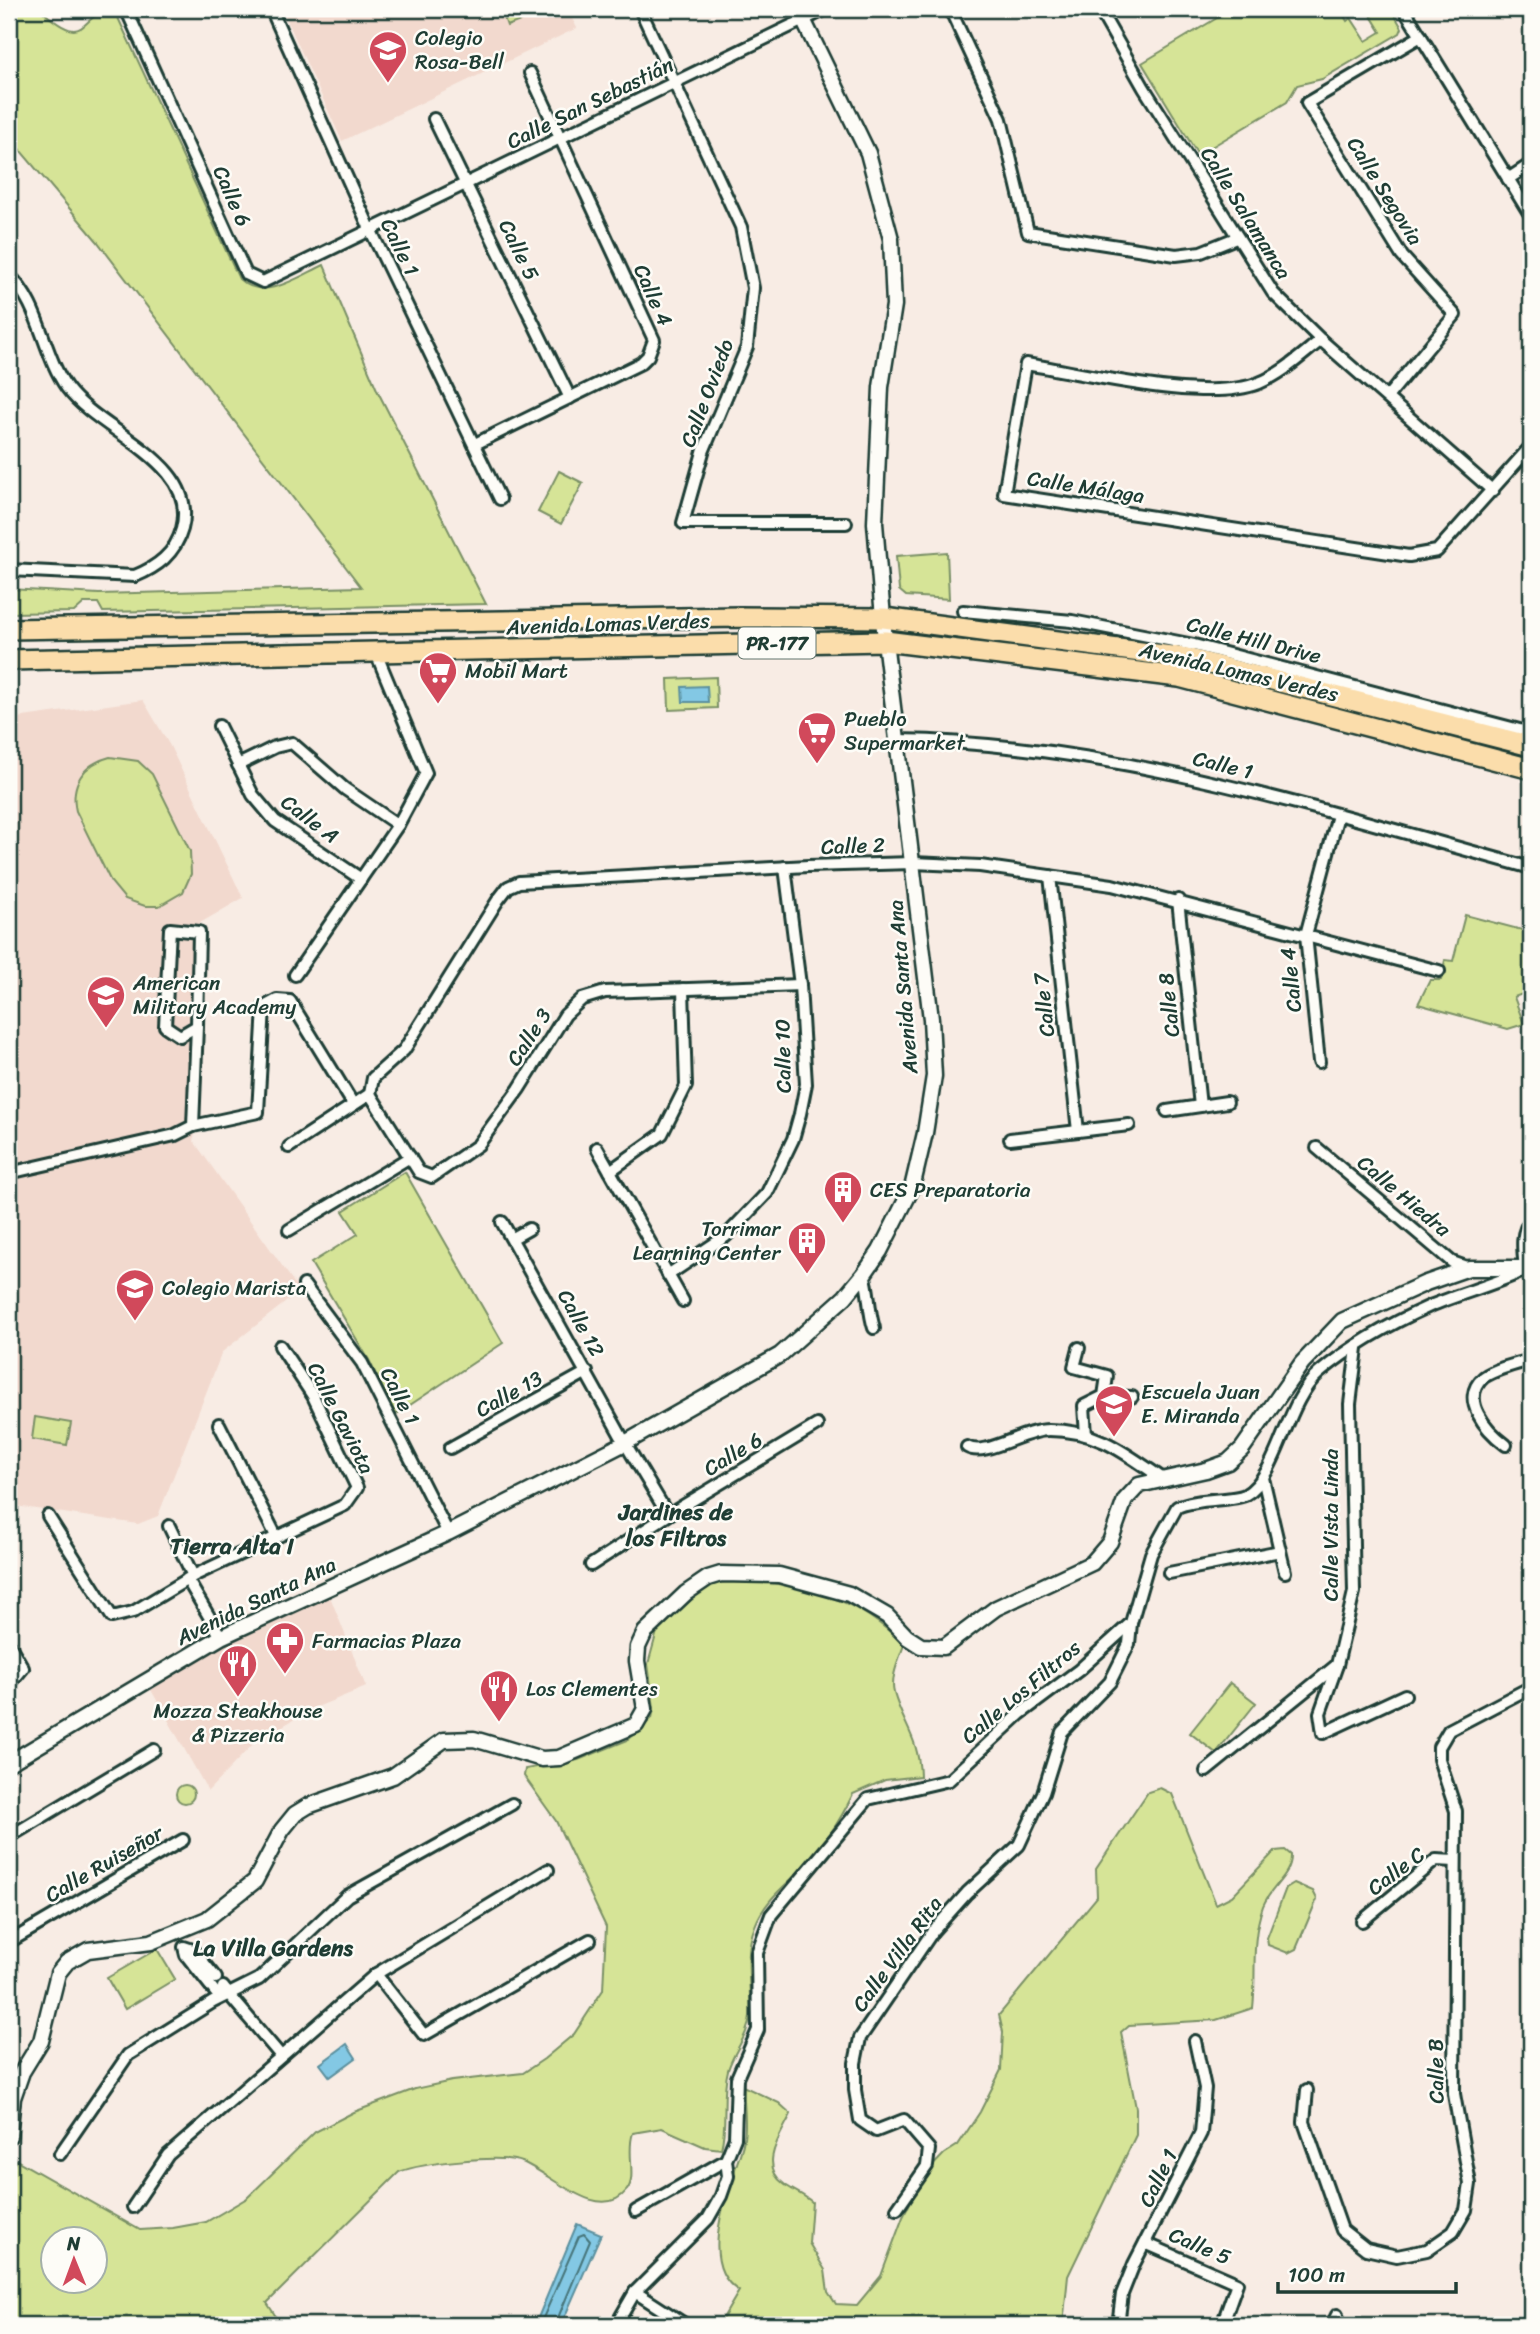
<svg xmlns="http://www.w3.org/2000/svg" width="1540" height="2334" font-family="Sriracha,sans-serif">
<style>
.built{fill:#f2d9ce}
.green{fill:#d6e497;stroke:#7a9066;stroke-width:2;fill-rule:evenodd}
.water{fill:#83c8e4;stroke:#5b909e;stroke-width:2}
.lines{fill:none;stroke-linecap:round;stroke-linejoin:round}
.shore{stroke:#47757a;stroke-width:2}
.street-casing{stroke:#1f3d34;stroke-width:16}
.secondary-casing{stroke:#1f3d34;stroke-width:19}
.highway-casing{stroke:#1f3d34;stroke-width:24}
.street{stroke:#fdfcf7;stroke-width:10}
.secondary{stroke:#fdfcf7;stroke-width:14}
.highway{stroke:#fbddab;stroke-width:19}
.labels{text-anchor:middle;stroke-width:5;stroke-linejoin:round;paint-order:stroke}
.shield{fill:#fdfcf7;stroke:#62766e;stroke-width:2}
.shield-label{font-size:19px;font-weight:bold;fill:#1f3d34}
.poi-label{font-size:21px;fill:#1f3d34;stroke:#fdfcf7;text-anchor:start}
.street-label{font-size:21px;fill:#1f3d34;stroke:#fdfcf7}
.neighbourhood-label{font-size:23px;font-weight:bold;fill:#1f3d34;stroke:#fdfcf7}
</style>
<rect width="100%" height="100%" fill="#f8ece4"/>
<filter id="ink" filterUnits="userSpaceOnUse"><feTurbulence type="fractalNoise" baseFrequency=".0143" numOctaves="2"/><feDisplacementMap in="SourceGraphic" scale="14" xChannelSelector="R" yChannelSelector="G"/><feConvolveMatrix kernelMatrix="1 2 1 2 8 2 1 2 1" color-interpolation-filters="sRGB"/></filter>
<g filter="url(#ink)">
<!-- built -->
<g class="built">
<path d="M 282,9 L 567,9 L 577,28 L 342,141 Z"/>
<path d="M 143,700 L 170,746 L 243,898 L 200,923 L 206,939 L 200,1119 L 193,1140 L 300,1291 L 222,1352 L 158,1516 L 138,1524 L 9,1505 L 9,719 Z"/>
<path d="M 329,1594 L 366,1687 L 312,1709 L 255,1742 L 208,1791 L 150,1688 L 238,1636 Z"/>
</g>
<!-- green -->
<g class="green">
<path d="M 9,9 L 40,9 C 90,55 78,11 114,9 L 239,279 C 264,302 298,277 324,265 L 378,392 L 486,604 L 103,612 L 98,603 L 84,603 L 74,612 L 9,613 L 9,589 L 99,594 L 361,587 L 97,241 L 9,137 Z"/>
<path d="M 501,9 L 544,9 L 545,12 L 507,26 Z"/>
<path d="M 1232,9 L 1326,9 L 1329,12 L 1340,9 L 1347,21 L 1351,18 L 1366,41 L 1381,32 L 1368,11 L 1391,9 L 1402,28 L 1400,33 L 1322,79 L 1297,85 L 1287,102 L 1198,155 L 1142,63 Z"/>
<path d="M 559,471 L 583,483 L 561,524 L 538,512 Z"/>
<path d="M 947,552 L 949,599 L 906,596 L 899,590 L 896,556 Z"/>
<path d="M 716,677 L 717,708 L 669,710 L 668,679 Z"/>
<path d="M 110,757 L 138,761 L 152,774 L 190,851 L 191,874 L 183,892 L 159,906 L 145,906 L 125,899 L 111,882 L 76,811 C 70,784 83,764 110,757 Z"/>
<path d="M 1465,915 L 1526,931 L 1531,949 L 1531,980 L 1526,982 L 1528,992 L 1514,997 L 1524,1024 L 1508,1029 L 1418,1004 L 1430,980 L 1441,980 L 1445,960 L 1453,961 Z"/>
<path d="M 405,1172 L 503,1343 L 395,1415 L 369,1360 L 311,1263 L 358,1234 L 343,1211 Z"/>
<path d="M 35,1417 L 71,1423 L 67,1445 L 32,1439 Z"/>
<path d="M 746,1579 C 811,1588 857,1597 904,1645 C 899,1659 890,1678 894,1693 C 903,1725 919,1738 920,1776 L 885,1780 L 853,1794 C 840,1821 823,1847 802,1869 C 784,1887 764,1901 755,1926 C 743,1956 752,1985 750,2016 C 748,2037 734,2050 728,2070 C 721,2096 728,2123 721,2149 L 705,2147 L 662,2128 L 633,2133 C 626,2151 637,2178 627,2190 C 600,2225 549,2172 522,2162 C 500,2154 421,2163 399,2172 L 267,2303 L 275,2315 L 276,2325 L 19,2325 L 9,2318 L 9,2175 L 16,2160 L 140,2230 L 173,2228 L 206,2222 L 247,2198 L 315,2132 L 354,2112 L 415,2089 L 452,2081 L 523,2073 L 544,2059 L 574,2034 L 603,1990 L 606,1927 L 556,1821 L 524,1776 L 525,1769 L 578,1760 L 628,1740 L 643,1727 L 652,1718 L 654,1708 L 648,1664 L 658,1628 L 710,1584 ZM 52,2240 L 94,2240 L 94,2282 L 52,2282 Z"/>
<path d="M 1230,1683 L 1256,1703 L 1216,1753 L 1190,1733 Z"/>
<circle cx="185" cy="1794" r="9"/>
<path d="M 1160,1788 L 1172,1794 L 1216,1904 L 1232,1896 L 1275,1851 L 1285,1850 L 1291,1855 C 1292,1875 1270,1887 1263,1906 C 1250,1943 1257,1972 1253,2008 L 1216,2020 L 1129,2025 L 1121,2032 L 1136,2108 L 1136,2135 L 1068,2276 L 1063,2325 L 719,2325 L 739,2291 C 695,2264 730,2187 741,2151 C 748,2131 744,2107 743,2086 L 779,2103 L 791,2114 C 781,2135 758,2165 784,2184 C 793,2191 803,2194 812,2202 L 809,2243 L 825,2270 L 828,2292 L 836,2304 L 857,2305 L 881,2276 L 903,2217 L 924,2175 L 944,2154 L 958,2145 L 980,2112 L 1001,2070 L 1003,2032 L 999,2015 L 1097,1897 L 1096,1869 L 1148,1792 Z"/>
<path d="M 1294,1883 L 1313,1891 L 1317,1899 L 1296,1949 L 1288,1953 L 1268,1945 L 1267,1938 L 1286,1888 Z"/>
<path d="M 157,1949 L 175,1979 L 125,2009 L 107,1978 Z"/>
</g>
<!-- water -->
<g class="water">
<path d="M 707,686 L 708,702 L 683,702 L 682,687 Z"/>
<path d="M 347,2044 L 356,2058 L 330,2077 L 320,2064 Z"/>
<path d="M 577,2224 L 601,2234 L 561,2325 L 535,2325 Z"/>
</g>
<g class="lines">
<!-- shore -->
<path class="shore" d="M 540,2325 L 579,2236 L 584,2234 L 590,2241 L 555,2325"/>
<!-- street casing -->
<g class="street-casing">
<g id="street">
<path d="M 126,9 L 246,274 L 263,282 L 826,9"/>
<path d="M 271,9 L 371,231 L 500,499"/>
<path d="M 640,9 L 741,227 L 753,288 L 747,347 L 703,452 L 683,523 L 846,523"/>
<path d="M 950,9 L 1001,119 L 1028,232 L 1176,255 L 1201,252 L 1236,238"/>
<path d="M 1099,9 L 1144,88 L 1273,293 L 1321,340 L 1493,491"/>
<path d="M 1404,9 L 1531,216"/>
<path d="M 434,119 L 570,398"/>
<path d="M 1508,179 L 1531,164"/>
<path d="M 9,275 C 41,306 42,353 67,388 C 100,433 200,462 182,529 C 175,554 157,567 135,576 L 9,570"/>
<path d="M 1321,340 C 1302,355 1282,374 1259,383 C 1206,404 1084,373 1026,364 L 1004,494 L 1409,556 L 1437,551 L 1531,446"/>
<path d="M 1388,396 L 1455,315 L 1402,256 L 1307,103 L 1421,36"/>
<path d="M 475,444 L 641,363 L 648,356 L 654,340 L 530,73"/>
<path d="M 963,611 L 1072,621 L 1194,645 L 1531,733"/>
<path d="M 219,726 L 253,795 L 275,821 L 361,879"/>
<path d="M 898,740 C 1116,743 1323,811 1531,868"/>
<path d="M 238,765 L 275,747 L 292,743 L 345,789 L 398,825"/>
<path d="M 1050,876 L 1078,1131"/>
<path d="M 1178,900 L 1200,1106"/>
<path d="M 170,929 L 199,932 L 197,1026 L 180,1036 L 165,1026 Z"/>
<path d="M 295,975 L 398,825 L 426,773 L 376,653"/>
<path d="M 1319,1062 L 1306,935 L 1338,815"/>
<path d="M 370,1094 L 373,1078 L 404,1050 L 498,900 L 508,887 L 519,882 L 808,866 L 913,863 L 980,866 L 1112,885 L 1439,971"/>
<path d="M 370,1094 L 419,1172 L 432,1177 L 478,1145 L 519,1089 L 565,1015 L 582,999 L 605,992 L 800,985"/>
<path d="M 1167,1111 L 1227,1102"/>
<path d="M 193,1126 L 258,1112 L 264,1007 L 277,1000 L 290,1001 L 353,1104"/>
<path d="M 1010,1139 L 1129,1125"/>
<path d="M 289,1147 L 370,1094"/>
<path d="M 597,1148 L 683,1301"/>
<path d="M 1317,1148 L 1452,1262 L 1469,1268"/>
<path d="M 610,1171 L 662,1134 L 686,1086 L 683,989"/>
<path d="M 9,1173 L 175,1135 L 193,1126 L 197,1026"/>
<path d="M 502,1222 L 625,1443 L 668,1515"/>
<path d="M 289,1230 L 410,1157"/>
<path d="M 513,1238 L 529,1229"/>
<path d="M 864,1274 C 870,1293 868,1310 874,1328"/>
<path d="M 668,1275 L 726,1236 L 767,1193 L 793,1139 L 800,1114 L 806,1084 L 800,985 L 785,867"/>
<path d="M 304,1285 L 362,1363 L 448,1533"/>
<path d="M 1079,1348 L 1074,1367 L 1107,1376 L 1104,1396 L 1084,1406 L 1086,1435"/>
<path d="M 1357,1348 L 1350,1404 L 1354,1592 L 1337,1665 L 1320,1713 L 1323,1733 L 1405,1695"/>
<path d="M 1104,1396 L 1132,1397"/>
<path d="M 219,1424 L 276,1536"/>
<path d="M 1506,1445 C 1487,1431 1458,1399 1484,1377 C 1497,1368 1516,1364 1531,1360"/>
<path d="M 967,1447 C 985,1458 1022,1430 1049,1430 C 1098,1430 1125,1453 1163,1479"/>
<path d="M 450,1448 L 587,1372"/>
<path d="M 1263,1478 L 1285,1572"/>
<path d="M 48,1516 L 112,1617 L 133,1612 L 193,1576 L 345,1505 L 357,1488 L 313,1396 L 280,1346"/>
<path d="M 169,1526 L 193,1576"/>
<path d="M 591,1565 L 668,1515 L 817,1425"/>
<path d="M 1169,1573 L 1280,1551"/>
<path d="M 187,1579 L 221,1637"/>
<path d="M 9,1644 L 23,1668 L 9,1685"/>
<path d="M 1206,1771 L 1337,1665"/>
<path d="M 9,1837 L 154,1750"/>
<path d="M 1362,1921 L 1436,1860 L 1455,1861"/>
<path d="M 9,1942 L 183,1840"/>
<path d="M 376,1974 L 424,2035 L 590,1940"/>
<path d="M 216,1978 L 193,1950 L 184,1947 L 186,1955 L 216,1993 L 226,1991 L 223,1987"/>
<path d="M 226,1991 L 281,2056"/>
<path d="M 1307,2090 L 1304,2122 L 1342,2230 L 1366,2249 L 1397,2256 L 1427,2250 L 1453,2232 L 1466,2210 L 1470,2184 L 1454,2094 L 1456,1811 L 1439,1759 L 1439,1747 L 1449,1730 L 1531,1687"/>
<path d="M 60,2154 L 128,2055 L 213,2002 L 259,1979 L 347,1896 L 512,1804"/>
<path d="M 133,2207 L 168,2155 L 376,1974 L 548,1870"/>
<path d="M 897,2209 L 927,2166 L 929,2149 L 904,2120 L 876,2131 L 860,2120 L 855,2090 L 855,2063 L 860,2038 L 933,1931 L 967,1893 L 1019,1845 L 1043,1793 L 1062,1732 L 1110,1682 L 1129,1644 L 1131,1623"/>
<path d="M 636,2211 L 726,2160"/>
<path d="M 1145,2243 L 1237,2283 L 1222,2325"/>
<path d="M 635,2292 L 686,2325"/>
<path d="M 616,2325 L 635,2292 L 708,2219 L 721,2196 L 728,2176 L 726,2160 L 735,2138 L 737,2078 L 758,2030 L 757,1953 L 771,1915 L 868,1799 L 949,1780 L 1020,1714 L 1079,1670 L 1131,1623 L 1151,1554 L 1177,1507 C 1197,1498 1232,1501 1245,1495 C 1279,1476 1285,1402 1319,1373 C 1351,1346 1392,1323 1430,1306 C 1461,1293 1494,1285 1525,1270 C 1524,1253 1519,1234 1531,1220"/>
<path d="M 1118,2325 L 1122,2294 L 1134,2264 L 1201,2133 L 1205,2088 L 1195,2041"/>
<path d="M 1332,2325 L 1337,2315"/>
</g>
</g>
<!-- secondary casing -->
<g class="secondary-casing">
<g id="secondary">
<path d="M 9,1763 L 221,1637 L 448,1533 L 625,1443 L 780,1355 L 845,1297 L 864,1274 L 880,1251 L 912,1188 L 925,1133 L 934,1076 L 931,1019 L 885,641 L 875,523 L 881,387 L 894,305 L 891,239 L 868,153 L 798,9"/>
<path d="M 9,2136 L 13,2098 L 22,2072 L 41,2041 L 58,1973 L 67,1962 L 88,1950 L 151,1942 L 207,1919 L 255,1881 L 282,1830 L 295,1814 L 308,1806 L 393,1776 L 444,1740 L 474,1739 L 542,1759 L 559,1758 L 636,1725 L 645,1709 L 637,1661 L 638,1647 L 645,1632 L 686,1593 L 708,1578 L 721,1574 L 779,1575 L 849,1594 L 887,1616 L 907,1637 L 921,1646 L 944,1647 L 996,1608 L 1092,1563 L 1110,1542 L 1125,1500 L 1139,1485 L 1206,1470 L 1228,1462 L 1242,1449 L 1302,1363 L 1342,1321 L 1426,1283 L 1469,1268 L 1531,1268"/>
</g>
</g>
<!-- highway casing -->
<g class="highway-casing">
<g id="highway">
<path d="M 9,629 L 739,617 L 884,618 L 1186,658 L 1531,746"/>
<path d="M 9,660 L 885,641 L 1179,677 L 1531,769"/>
</g>
</g>
<!-- street -->
<use href="#street" class="street"/>
<!-- secondary -->
<use href="#secondary" class="secondary"/>
<!-- highway -->
<use href="#highway" class="highway"/>
</g>
</g>
<!-- icons -->
<defs>
<g id="university-pin" transform="scale(2.0125)"><path d="M0 17L-7.5 6A9.5 9.5 0 1 1 7.5 6Z" fill="#d1495b" stroke="#fdfcf7"/><path d="M0-5L7-2L0 1L-7-2ZM-4 1L0 2.5L4 1V4Q0 6-4 4Z" fill="#fff"/></g>
<g id="supermarket-pin" transform="scale(2.0125)"><path d="M0 17L-7.5 6A9.5 9.5 0 1 1 7.5 6Z" fill="#d1495b" stroke="#fdfcf7"/><path d="M-6-5.5h2.5l.6 2H6L4.5 2H-2.5L-4.4-4H-6ZM-1.5 3.2a1.3 1.3 0 1 0 .1 0ZM3 3.2a1.3 1.3 0 1 0 .1 0Z" fill="#fff"/></g>
<g id="school-pin" transform="scale(2.0125)"><path d="M0 17L-7.5 6A9.5 9.5 0 1 1 7.5 6Z" fill="#d1495b" stroke="#fdfcf7"/><path d="M0-5L7-2L0 1L-7-2ZM-4 1L0 2.5L4 1V4Q0 6-4 4Z" fill="#fff"/></g>
<g id="building-pin" transform="scale(2.0125)"><path d="M0 17L-7.5 6A9.5 9.5 0 1 1 7.5 6Z" fill="#d1495b" stroke="#fdfcf7"/><path d="M-4-6H4V6H1V3H-1V6H-4ZM-2.5-4.3h1.7v1.8h-1.7ZM.8-4.3h1.7v1.8H.8ZM-2.5-1h1.7V.8h-1.7ZM.8-1h1.7V.8H.8Z" fill="#fff"/></g>
<g id="pharmacy-pin" transform="scale(2.0125)"><path d="M0 17L-7.5 6A9.5 9.5 0 1 1 7.5 6Z" fill="#d1495b" stroke="#fdfcf7"/><path d="M-2-6h4v4h4v4h-4v4h-4v-4h-4v-4h4Z" fill="#fff"/></g>
<g id="restaurant-pin" transform="scale(2.0125)"><path d="M0 17L-7.5 6A9.5 9.5 0 1 1 7.5 6Z" fill="#d1495b" stroke="#fdfcf7"/><path d="M-5-6h1v4h1v-4h1v4h1v-4h1v5L-1.5 .5V6h-2V.5L-5-1ZM5-6V6H3V1.5H1.5Q1.5-4 5-6Z" fill="#fff"/></g>
</defs>
<g fill-rule="evenodd">
<use href="#university-pin" x="388" y="50"/>
<use href="#supermarket-pin" x="438" y="671"/>
<use href="#supermarket-pin" x="817" y="731"/>
<use href="#school-pin" x="106" y="995"/>
<use href="#building-pin" x="843" y="1190"/>
<use href="#building-pin" x="807" y="1241"/>
<use href="#school-pin" x="135" y="1288"/>
<use href="#school-pin" x="1114" y="1404"/>
<use href="#pharmacy-pin" x="285" y="1641"/>
<use href="#restaurant-pin" x="238" y="1664"/>
<use href="#restaurant-pin" x="499" y="1689"/>
</g>
<g class="labels">
<!-- shield labels -->
<rect class="shield" x="738.5" y="627.5" width="77" height="31" rx="5"/>
<g class="shield-label">
<text x="777" y="650">PR-177</text>
</g>
<!-- poi labels -->
<g class="poi-label">
<text x="415" y="45">Colegio<tspan x="415" dy="24">Rosa-Bell</tspan></text>
<text x="465" y="678">Mobil Mart</text>
<text x="844" y="726">Pueblo<tspan x="844" dy="24">Supermarket</tspan></text>
<text x="133" y="990">American<tspan x="133" dy="24">Military Academy</tspan></text>
<text x="870" y="1197">CES Preparatoria</text>
<text x="780" y="1236" text-anchor="end">Torrimar<tspan x="780" dy="24">Learning Center</tspan></text>
<text x="162" y="1295">Colegio Marista</text>
<text x="1141" y="1399">Escuela Juan<tspan x="1141" dy="24">E. Miranda</tspan></text>
<text x="312" y="1648">Farmacias Plaza</text>
<text x="526" y="1696">Los Clementes</text>
<text x="238" y="1718" text-anchor="middle">Mozza Steakhouse<tspan x="238" dy="24">&amp; Pizzeria</tspan></text>
</g>
<!-- street labels -->
<g class="street-label">
<text transform="translate(590 103) rotate(-26)" y="7">Calle San Sebastián</text>
<text transform="translate(1385 191) rotate(58)" y="7">Calle Segovia</text>
<text transform="translate(232 196) rotate(66)" y="7">Calle 6</text>
<text transform="translate(1246 213) rotate(58)" y="7">Calle Salamanca</text>
<text transform="translate(400 247) rotate(64)" y="7">Calle 1</text>
<text transform="translate(519 250) rotate(64)" y="7">Calle 5</text>
<text transform="translate(653 295) rotate(66)" y="7">Calle 4</text>
<text transform="translate(707 393) rotate(-69)" y="7">Calle Oviedo</text>
<text transform="translate(1086 487) rotate(9)" y="7">Calle Málaga</text>
<text transform="translate(608 624) rotate(-2)" y="7">Avenida Lomas Verdes</text>
<text transform="translate(1254 640) rotate(14)" y="7">Calle Hill Drive</text>
<text transform="translate(1239 672) rotate(13)" y="7">Avenida Lomas Verdes</text>
<text transform="translate(1223 765) rotate(14)" y="7">Calle 1</text>
<text transform="translate(310 819) rotate(37)" y="7">Calle A</text>
<text transform="translate(853 846) rotate(-2)" y="7">Calle 2</text>
<text transform="translate(1291 980) rotate(-96)" y="7">Calle 4</text>
<text transform="translate(903 987) rotate(-95)" y="7">Avenida Santa Ana</text>
<text transform="translate(1044 1005) rotate(-96)" y="7">Calle 7</text>
<text transform="translate(1169 1005) rotate(-96)" y="7">Calle 8</text>
<text transform="translate(529 1037) rotate(-57)" y="7">Calle 3</text>
<text transform="translate(783 1056) rotate(-91)" y="7">Calle 10</text>
<text transform="translate(1404 1196) rotate(40)" y="7">Calle Hiedra</text>
<text transform="translate(581 1323) rotate(61)" y="7">Calle 12</text>
<text transform="translate(509 1394) rotate(-29)" y="7">Calle 13</text>
<text transform="translate(400 1396) rotate(63)" y="7">Calle 1</text>
<text transform="translate(341 1418) rotate(63)" y="7">Calle Gaviota</text>
<text transform="translate(733 1454) rotate(-31)" y="7">Calle 6</text>
<text transform="translate(1331 1525) rotate(-90)" y="7">Calle Vista Linda</text>
<text transform="translate(256 1601) rotate(-26)" y="7">Avenida Santa Ana</text>
<text transform="translate(1021 1692) rotate(-40)" y="7">Calle Los Filtros</text>
<text transform="translate(104 1864) rotate(-30)" y="7">Calle Ruiseñor</text>
<text transform="translate(1396 1871) rotate(-37)" y="7">Calle C</text>
<text transform="translate(897 1954) rotate(-54)" y="7">Calle Villa Rita</text>
<text transform="translate(1436 2071) rotate(-91)" y="7">Calle B</text>
<text transform="translate(1158 2178) rotate(-64)" y="7">Calle 1</text>
<text transform="translate(1200 2246) rotate(23)" y="7">Calle 5</text>
</g>
<!-- neighbourhood labels -->
<g class="neighbourhood-label">
<text x="676" y="1520">Jardines de<tspan x="676" dy="26">los Filtros</tspan></text>
<text x="232" y="1554">Tierra Alta I</text>
<text x="273" y="1956">La Villa Gardens</text>
</g>
</g>
<!-- margin -->
<rect width="1540" height="2334" fill="none" stroke="#fdfcf7" stroke-width="35"/>
<rect x="18" y="18" width="1505" height="2299" fill="none" stroke="#1f3d34" stroke-width="2.5" filter="url(#ink)"/>
<!-- north arrow -->
<g transform="translate(74 2260) rotate(359)"><circle r="33" fill="#fdfcf7" stroke="#a4b0a9" stroke-width="2"/>
<path d="M0-5L12 26L0 18L-12 26Z" fill="#d1495b"/>
<text y="-10" font-size="19" font-weight="bold" text-anchor="middle" fill="#1f3d34">N</text>
</g>
<!-- scale -->
<path d="M1278 2282v10h178v-10" fill="none" stroke="#1f3d34" stroke-width="3.5"/>
<text x="1288" y="2282" font-size="21" fill="#1f3d34" stroke="#fdfcf7" stroke-width="5" paint-order="stroke">100 m</text>
</svg>
